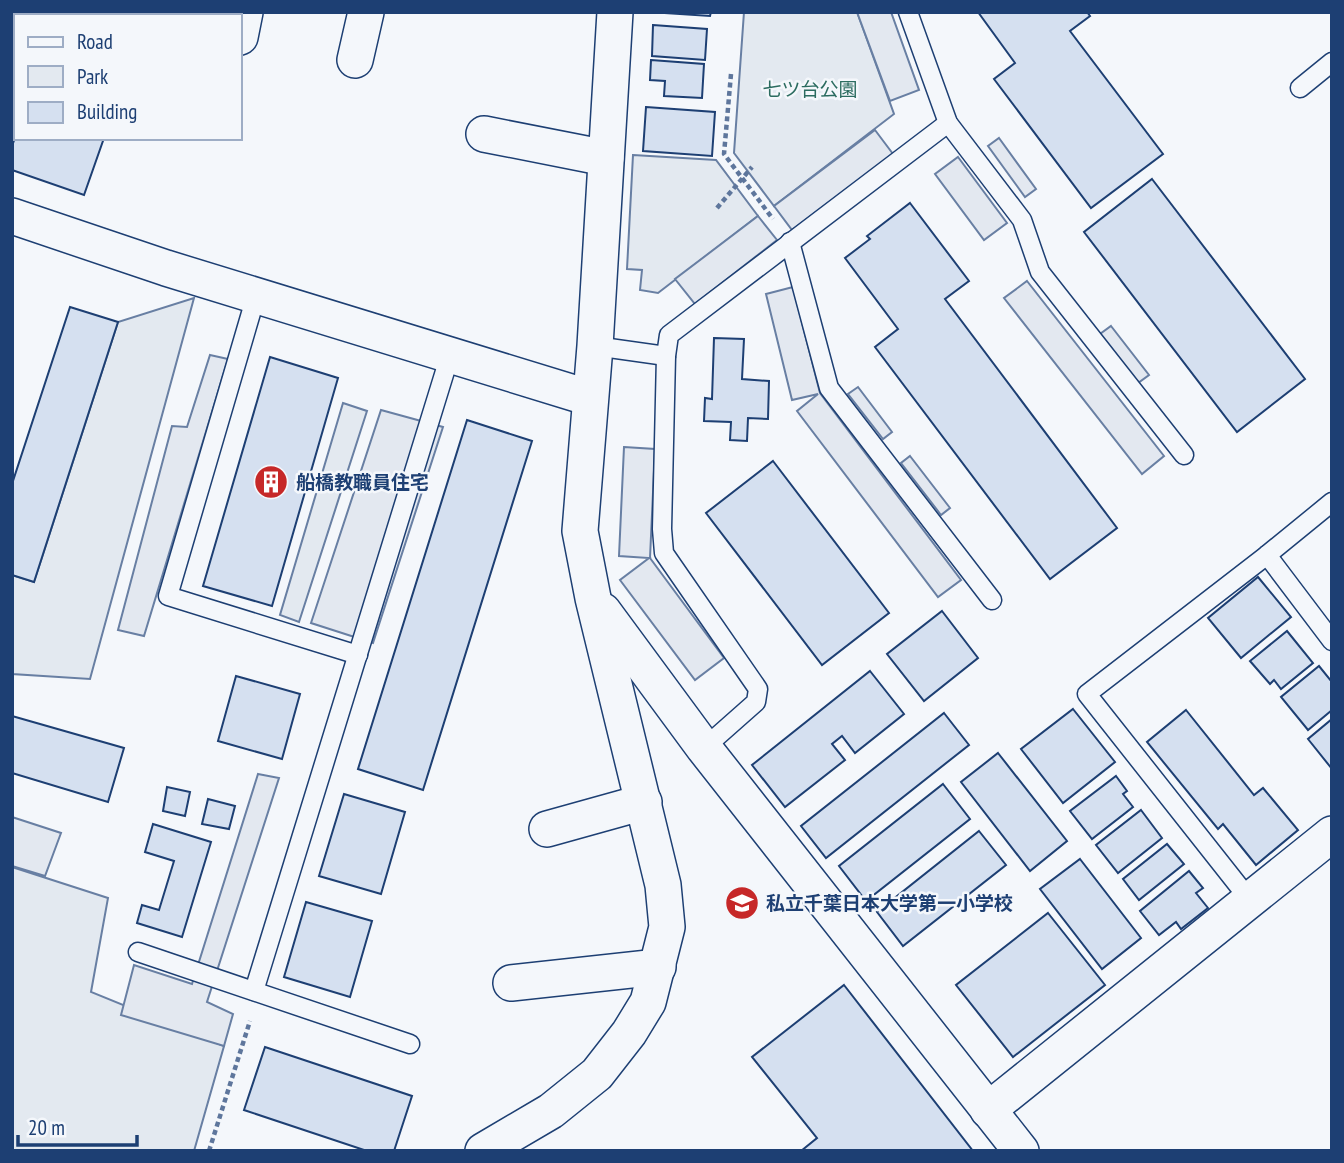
<svg xmlns="http://www.w3.org/2000/svg" width="1344" height="1163" font-family="'PT Sans Narrow','Noto Sans JP',sans-serif">
<style>
.green{fill:#e3e9f0;stroke:#687fa3;stroke-width:2}
.parking{fill:#e3e8f0;stroke:#687fa3;stroke-width:2}
.building{fill:#d5e0f0;stroke:#1d3f73;stroke-width:2}
.lines{fill:none;stroke-linecap:round;stroke-linejoin:round}
.service-casing{stroke:#1d3f73;stroke-width:21}
.minor-casing{stroke:#1d3f73;stroke-width:38}
.path{stroke:#5e769c;stroke-width:4.5;stroke-dasharray:5 3.5;stroke-linecap:butt}
.service{stroke:#f4f7fb;stroke-width:18}
.minor{stroke:#f4f7fb;stroke-width:35}
.labels{text-anchor:middle;stroke-width:5;stroke-linejoin:round;paint-order:stroke}
.park-label{font-size:19px;fill:#2c6c60;stroke:#f4f7fb}
.poi-label{font-size:19px;font-weight:bold;fill:#1d3f73;stroke:#f4f7fb;text-anchor:start}
</style>
<rect width="100%" height="100%" fill="#f4f7fb"/>
<!-- green -->
<g class="green">
<path d="M 744,12 L 857,12 L 894,114 L 774,206 L 734,153 Z"/>
<path d="M 633,155 L 716,160 L 758,216 L 658,293 L 640,290 L 642,270 L 627,269 Z"/>
<path d="M 194,298 L 90,679 L 12,674 L 12,575 L 34,582 L 118,322 Z"/>
<path d="M 343,403 L 367,411 L 299,622 L 280,615 Z"/>
<path d="M 12,867 L 108,898 L 91,992 L 224,1046 L 194,1151 L 12,1151 Z"/>
</g>
<!-- parking -->
<g class="parking">
<path d="M 12,12 L 46,12 L 44,16 L 16,16 L 16,80 L 12,79 Z"/>
<path d="M 857,12 L 891,12 L 919,90 L 890,101 Z"/>
<path d="M 875,130 L 893,154 L 792,230 L 774,206 Z"/>
<path d="M 999,138 L 1036,189 L 1025,197 L 988,146 Z"/>
<path d="M 958,157 L 1007,223 L 984,240 L 935,174 Z"/>
<path d="M 758,216 L 777,240 L 695,304 L 675,279 Z"/>
<path d="M 1027,281 L 1164,456 L 1142,474 L 1004,298 Z"/>
<path d="M 793,287 L 820,393 L 961,580 L 938,597 L 797,411 L 818,394 L 792,400 L 766,294 Z"/>
<path d="M 1111,326 L 1149,375 L 1138,383 L 1100,334 Z"/>
<path d="M 210,355 L 228,359 L 144,636 L 118,630 L 172,426 L 187,427 Z"/>
<path d="M 858,387 L 892,432 L 883,439 L 848,394 Z"/>
<path d="M 381,410 L 443,427 L 373,643 L 311,623 Z"/>
<path d="M 624,447 L 655,449 L 650,558 L 724,658 L 695,680 L 620,580 L 649,558 L 619,556 Z"/>
<path d="M 910,456 L 950,508 L 941,515 L 901,463 Z"/>
<path d="M 258,774 L 279,778 L 207,1002 L 233,1014 L 224,1046 L 121,1015 L 134,965 L 192,984 Z"/>
<path d="M 12,817 L 61,833 L 45,876 L 12,866 Z"/>
</g>
<!-- building -->
<g class="building">
<path d="M 53,12 L 147,12 L 146,16 L 52,16 Z"/>
<path d="M 649,12 L 711,12 L 710,16 Z"/>
<path d="M 978,12 L 1087,12 L 1090,16 L 1070,31 L 1163,154 L 1091,208 L 994,79 L 1015,63 Z"/>
<path d="M 653,25 L 707,29 L 705,60 L 652,56 Z"/>
<path d="M 651,60 L 704,64 L 702,98 L 664,96 L 665,81 L 650,80 Z"/>
<path d="M 646,107 L 715,112 L 712,156 L 643,151 Z"/>
<path d="M 16,135 L 16,138 L 104,138 L 84,195 L 12,170 L 12,146 Z"/>
<path d="M 1152,179 L 1305,379 L 1237,432 L 1084,232 Z"/>
<path d="M 910,203 L 969,281 L 945,299 L 1117,528 L 1050,579 L 875,347 L 898,329 L 845,258 L 870,239 L 867,236 Z"/>
<path d="M 70,307 L 118,322 L 34,582 L 12,575 L 12,484 Z"/>
<path d="M 714,338 L 744,339 L 742,379 L 769,381 L 768,419 L 748,418 L 747,441 L 730,440 L 731,422 L 704,421 L 705,398 L 712,399 Z"/>
<path d="M 270,357 L 338,378 L 272,606 L 203,586 Z"/>
<path d="M 467,420 L 532,441 L 423,790 L 358,769 Z"/>
<path d="M 773,461 L 889,613 L 822,665 L 706,513 Z"/>
<path d="M 1258,577 L 1291,617 L 1241,658 L 1208,618 Z"/>
<path d="M 942,611 L 978,658 L 924,701 L 887,654 Z"/>
<path d="M 1287,631 L 1313,663 L 1281,689 L 1274,680 L 1270,684 L 1250,661 Z"/>
<path d="M 1319,666 L 1332,682 L 1332,710 L 1308,730 L 1281,697 Z"/>
<path d="M 870,671 L 904,714 L 855,753 L 842,736 L 832,744 L 845,760 L 785,807 L 752,765 Z"/>
<path d="M 236,676 L 300,694 L 282,759 L 218,741 Z"/>
<path d="M 1073,709 L 1115,762 L 1063,803 L 1021,749 Z"/>
<path d="M 1186,710 L 1254,795 L 1263,788 L 1298,830 L 1256,865 L 1223,824 L 1218,829 L 1147,742 Z"/>
<path d="M 944,713 L 969,745 L 826,858 L 801,826 Z"/>
<path d="M 12,716 L 124,748 L 108,802 L 12,773 Z"/>
<path d="M 1332,719 L 1332,769 L 1308,739 Z"/>
<path d="M 998,753 L 1067,841 L 1030,871 L 961,782 Z"/>
<path d="M 1116,776 L 1127,791 L 1123,794 L 1133,807 L 1092,839 L 1070,811 Z"/>
<path d="M 943,784 L 970,819 L 866,901 L 839,866 Z"/>
<path d="M 167,787 L 190,792 L 185,816 L 163,811 Z"/>
<path d="M 344,794 L 405,812 L 381,894 L 319,876 Z"/>
<path d="M 208,799 L 235,806 L 229,829 L 202,824 Z"/>
<path d="M 1141,810 L 1162,838 L 1118,873 L 1096,845 Z"/>
<path d="M 153,824 L 211,842 L 182,937 L 137,923 L 142,905 L 159,910 L 174,861 L 145,852 Z"/>
<path d="M 979,831 L 1006,865 L 903,946 L 877,912 Z"/>
<path d="M 1167,844 L 1184,864 L 1139,900 L 1123,879 Z"/>
<path d="M 1080,859 L 1141,938 L 1102,969 L 1040,889 Z"/>
<path d="M 1189,871 L 1203,888 L 1196,893 L 1208,908 L 1181,929 L 1176,922 L 1159,935 L 1140,911 Z"/>
<path d="M 306,902 L 372,921 L 350,997 L 284,977 Z"/>
<path d="M 1048,913 L 1105,985 L 1013,1057 L 956,985 Z"/>
<path d="M 844,985 L 973,1151 L 801,1151 L 817,1138 L 752,1057 Z"/>
<path d="M 265,1047 L 412,1096 L 394,1151 L 367,1151 L 244,1110 Z"/>
</g>
<g class="lines">
<!-- service casing -->
<g class="service-casing">
<g id="service">
<path d="M 908,12 L 948,123 L 1022,220 L 1040,272 L 1184,455"/>
<path d="M 1300,88 L 1332,62"/>
<path d="M 790,242 L 829,388 L 992,600"/>
<path d="M 256,296 L 168,596 L 358,655"/>
<path d="M 595,346 L 666,356"/>
<path d="M 1267,555 L 1332,641"/>
<path d="M 704,748 L 756,702 L 758,689 L 664,553 L 662,529 L 666,356 L 669,335 L 948,123"/>
<path d="M 1249,899 L 1087,694 L 1267,555 L 1332,502"/>
<path d="M 138,952 L 410,1044"/>
<path d="M 254,991 L 450,355"/>
</g>
</g>
<!-- minor casing -->
<g class="minor-casing">
<g id="minor">
<path d="M 240,37 L 245,12"/>
<path d="M 355,60 L 366,12"/>
<path d="M 484,134 L 606,158"/>
<path d="M 12,216 L 166,268 L 590,398"/>
<path d="M 603,611 L 704,748 L 1021,1151"/>
<path d="M 547,829 L 644,802"/>
<path d="M 511,983 L 658,967"/>
<path d="M 988,1110 L 1332,834"/>
<path d="M 483,1151 L 551,1111 L 597,1074 L 629,1033 L 648,1002 L 667,927 L 663,885 L 593,598 L 580,531 L 595,346 L 615,12"/>
</g>
</g>
<!-- path -->
<g class="path">
<path d="M 731,74 L 724,154 L 773,219"/>
<path d="M 717,208 L 752,167"/>
<path d="M 209,1151 L 250,1021"/>
</g>
<!-- service -->
<use href="#service" class="service"/>
<!-- minor -->
<use href="#minor" class="minor"/>
</g>
<!-- icons -->
<defs>
<g id="building-disc" transform="scale(1.75)"><circle r="9.5" fill="#c62828" stroke="#f4f7fb"/><path d="M-4-6H4V6H1V3H-1V6H-4ZM-2.5-4.3h1.7v1.8h-1.7ZM.8-4.3h1.7v1.8H.8ZM-2.5-1h1.7V.8h-1.7ZM.8-1h1.7V.8H.8Z" fill="#fff"/></g>
<g id="school-disc" transform="scale(1.75)"><circle r="9.5" fill="#c62828" stroke="#f4f7fb"/><path d="M0-5L7-2L0 1L-7-2ZM-4 1L0 2.5L4 1V4Q0 6-4 4Z" fill="#fff"/></g>
</defs>
<g fill-rule="evenodd">
<use href="#building-disc" x="271" y="482"/>
<use href="#school-disc" x="742" y="903"/>
</g>
<g class="labels">
<!-- park labels -->
<g class="park-label">
<text x="810" y="96">七ツ台公園</text>
</g>
<!-- poi labels -->
<g class="poi-label">
<text x="296" y="489">船橋教職員住宅</text>
<text x="766" y="910">私立千葉日本大学第一小学校</text>
</g>
</g>
<!-- border -->
<rect width="1344" height="1163" fill="none" stroke="#1d3f73" stroke-width="28"/>
<!-- legend -->
<rect x="14" y="14" width="228" height="126" fill="#f4f7fb" stroke="#9eadc5" stroke-width="2"/>
<rect x="28" y="37" width="35" height="10" fill="#f4f7fb" stroke="#9eadc5" stroke-width="2"/>
<text x="77" y="49" font-size="21" fill="#1d3f73">Road</text>
<rect x="28" y="66" width="35" height="21" fill="#e3e9f0" stroke="#9eadc5" stroke-width="2"/>
<text x="77" y="84" font-size="21" fill="#1d3f73">Park</text>
<rect x="28" y="102" width="35" height="21" fill="#d5e0f0" stroke="#9eadc5" stroke-width="2"/>
<text x="77" y="119" font-size="21" fill="#1d3f73">Building</text>
<!-- scale -->
<path d="M18 1135v10h119v-10" fill="none" stroke="#1d3f73" stroke-width="3.5"/>
<text x="28" y="1135" font-size="21" fill="#1d3f73" stroke="#f4f7fb" stroke-width="5" paint-order="stroke">20 m</text>
</svg>
